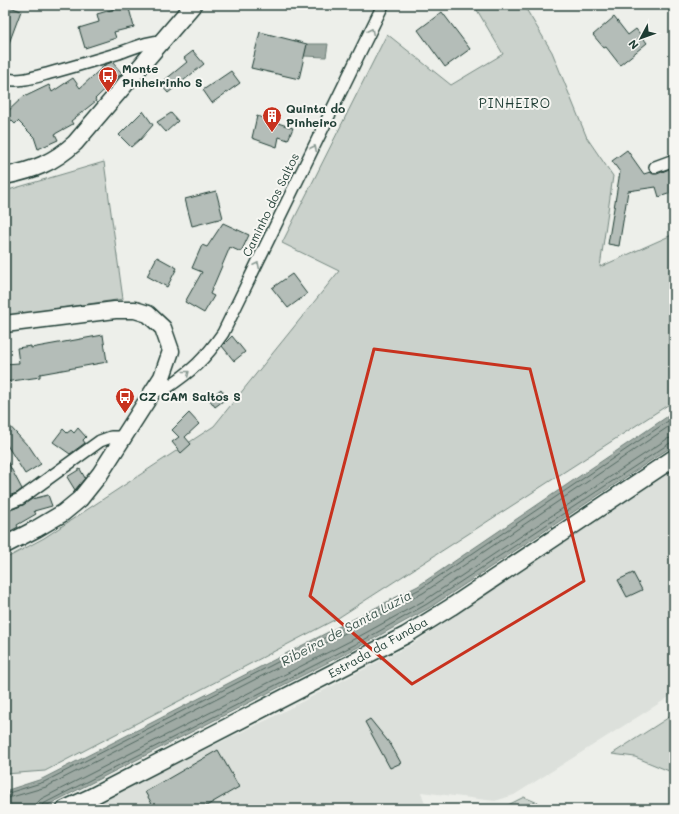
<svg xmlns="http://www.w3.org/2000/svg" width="679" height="814" font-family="Mali,sans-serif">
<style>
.built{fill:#dce0db}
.green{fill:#cbd2cc;stroke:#758880}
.water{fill:#9faaa4;stroke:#6c7e77}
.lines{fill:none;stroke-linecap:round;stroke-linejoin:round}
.shore{stroke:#526961;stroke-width:1}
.building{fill:#b4bdb8;stroke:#1f3d34}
.street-casing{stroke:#1f3d34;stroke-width:14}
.secondary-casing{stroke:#1f3d34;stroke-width:19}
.street{stroke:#f6f6f2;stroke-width:11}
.secondary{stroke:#f6f6f2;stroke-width:16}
.oneway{stroke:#8a9a93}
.marked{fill:none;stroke:#c8321e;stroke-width:3;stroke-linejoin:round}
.labels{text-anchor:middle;stroke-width:4;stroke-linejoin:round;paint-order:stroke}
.poi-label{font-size:12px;font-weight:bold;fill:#1f3d34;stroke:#f6f6f2;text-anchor:start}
.street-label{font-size:12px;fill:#1f3d34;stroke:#f6f6f2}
.neighbourhood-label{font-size:13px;letter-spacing:1px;fill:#1f3d34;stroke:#f6f6f2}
.water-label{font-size:13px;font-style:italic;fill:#3f5850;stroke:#f6f6f2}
</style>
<rect width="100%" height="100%" fill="#edefea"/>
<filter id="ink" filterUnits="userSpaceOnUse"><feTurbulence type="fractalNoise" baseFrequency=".025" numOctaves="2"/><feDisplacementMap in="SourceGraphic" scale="8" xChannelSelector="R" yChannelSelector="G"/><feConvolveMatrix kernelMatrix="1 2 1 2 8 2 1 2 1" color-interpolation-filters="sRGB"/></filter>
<g filter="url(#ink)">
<!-- built -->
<path class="built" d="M 674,469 L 674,694 L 514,795 L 495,801 L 421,792 L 427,809 L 81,809 L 269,719 L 414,643 Z"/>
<!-- green -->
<g class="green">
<path d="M 474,5 L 521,5 L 526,9 L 552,52 L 587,138 L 613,176 L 600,267 L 674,234 L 674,401 L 338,618 L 45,771 L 5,774 L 5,559 L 44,538 L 214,426 L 339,271 L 282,243 L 387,34 L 451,85 L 503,54 Z"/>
<path d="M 104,162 L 123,299 L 5,316 L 5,191 Z"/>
<path d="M 674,714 L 674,773 L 635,757 L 612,754 Z"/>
<path d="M 524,797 L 552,809 L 500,809 Z"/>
</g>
<!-- water -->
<g class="water">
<path d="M 307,44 L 328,44 L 326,57 L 304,56 Z"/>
<path d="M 674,412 L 674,445 L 429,608 L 364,644 L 44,807 L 39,809 L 5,809 L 5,791 L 42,779 L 418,586 Z"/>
</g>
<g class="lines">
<!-- shore -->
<g class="shore">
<path d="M 5,794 L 44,782 L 420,589 L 674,417"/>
<path d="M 5,799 L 46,787 L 423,593 L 674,423"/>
<path d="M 36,809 L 36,804 L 41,799 L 360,636 L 425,600 L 667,439 L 674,437"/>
<path d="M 41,809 L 41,806 L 43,804 L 362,641 L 427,604 L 670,443 L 674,442"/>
</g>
</g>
<!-- building -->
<g class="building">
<path d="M 5,5 L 21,11 L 6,51 L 5,51 Z"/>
<path d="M 128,5 L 134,27 L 114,32 L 116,38 L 85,48 L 79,28 L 99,22 L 97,14 Z"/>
<path d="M 442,12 L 470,49 L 445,67 L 418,30 Z"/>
<path d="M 614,17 L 628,35 L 636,29 L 647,43 L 620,65 L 606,47 L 604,48 L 593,35 Z"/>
<path d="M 260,32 L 307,44 L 299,79 L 251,68 Z"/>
<path d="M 193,51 L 204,64 L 168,93 L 160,84 L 187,62 L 184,58 Z"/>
<path d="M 112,62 L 122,73 L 95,99 L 96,101 L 71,121 L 73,124 L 55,134 L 58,140 L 38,149 L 34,137 L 18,121 L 15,124 L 5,114 L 25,95 L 26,96 L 49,85 L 52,92 L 73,78 L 80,88 L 105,65 Z"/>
<path d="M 231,71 L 240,83 L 212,103 L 203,90 Z"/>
<path d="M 143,111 L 153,125 L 140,140 L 140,139 L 131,147 L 119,135 Z"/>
<path d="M 171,113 L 178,121 L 166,132 L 157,122 Z"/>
<path d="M 257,116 L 293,128 L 288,140 L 279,137 L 277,147 L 252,138 Z"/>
<path d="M 627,150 L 644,174 L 650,172 L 653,174 L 657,174 L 674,167 L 674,192 L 659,197 L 656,187 L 628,191 L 619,246 L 608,244 L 620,172 L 612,161 Z"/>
<path d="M 216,191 L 223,218 L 192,226 L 185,199 Z"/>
<path d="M 223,223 L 249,235 L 241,252 L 230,247 L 210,294 L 214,296 L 204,313 L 185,302 L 202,272 L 192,268 L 202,245 L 207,247 Z"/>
<path d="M 157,257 L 177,268 L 167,287 L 147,276 Z"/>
<path d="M 292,274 L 307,294 L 288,308 L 272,288 Z"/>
<path d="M 103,335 L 107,362 L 40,374 L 40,377 L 5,382 L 5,364 L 19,363 L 17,348 L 31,346 L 31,348 Z"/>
<path d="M 232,336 L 245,352 L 234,361 L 222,346 Z"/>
<path d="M 221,389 L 227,398 L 215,407 L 209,399 Z"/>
<path d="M 189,413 L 199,424 L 185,437 L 191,444 L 181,453 L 172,442 L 179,437 L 172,430 Z"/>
<path d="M 5,421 L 28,446 L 29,446 L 41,464 L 25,474 L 5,442 Z"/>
<path d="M 78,428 L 86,437 L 83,440 L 85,443 L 70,454 L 53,442 L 63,429 L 67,433 L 71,430 L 74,433 Z"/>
<path d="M 5,457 L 22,489 L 17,493 L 5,497 Z"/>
<path d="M 80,469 L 85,478 L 75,490 L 67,477 Z"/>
<path d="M 48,495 L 52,506 L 34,511 L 36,514 L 17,525 L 18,527 L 5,534 L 5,512 L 23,505 L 32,499 Z"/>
<path d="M 633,573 L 642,590 L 627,597 L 618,580 Z"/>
<path d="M 370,719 L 391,745 L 401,763 L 390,768 L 365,722 Z"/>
<path d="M 218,750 L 239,787 L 201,809 L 155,809 L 145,792 Z"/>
</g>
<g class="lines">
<!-- street casing -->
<g class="street-casing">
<g id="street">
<path d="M 5,79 C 21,82 35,77 50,73 C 73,67 96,60 119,53 C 134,48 147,41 163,41"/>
<path d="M 655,167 L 674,160"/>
<path d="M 154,389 L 160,390 L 165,389 C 192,371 205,359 223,333 L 383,5"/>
<path d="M 5,505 L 20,499 L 100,441 L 111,437 L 123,437"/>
</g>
</g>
<!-- secondary casing -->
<g class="secondary-casing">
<g id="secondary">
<path d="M 5,176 C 34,170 53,163 75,143 L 193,5"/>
<path d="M 5,324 L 115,310 L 135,310 L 148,314 L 163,328 L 171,351 L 162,377 L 100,474 L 80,499 L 63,513 L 36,529 L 5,545"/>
<path d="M 65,809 L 89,798 L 406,635 L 451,607 L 674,458"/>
</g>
</g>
<!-- street -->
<use href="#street" class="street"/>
<!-- secondary -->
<use href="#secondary" class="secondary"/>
</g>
<!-- one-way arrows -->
<defs><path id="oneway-chevron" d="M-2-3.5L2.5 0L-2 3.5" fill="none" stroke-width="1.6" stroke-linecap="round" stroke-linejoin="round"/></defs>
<g class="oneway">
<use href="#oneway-chevron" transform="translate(371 31) rotate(-64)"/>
<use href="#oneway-chevron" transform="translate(314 148) rotate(-64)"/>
<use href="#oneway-chevron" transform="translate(257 265) rotate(-64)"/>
<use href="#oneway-chevron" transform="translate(187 373) rotate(-39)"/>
</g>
</g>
<!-- marked area -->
<path class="marked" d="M 374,349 L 530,369 L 584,581 L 412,684 L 310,596 Z"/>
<!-- icons -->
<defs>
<g id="bus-pin" transform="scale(1)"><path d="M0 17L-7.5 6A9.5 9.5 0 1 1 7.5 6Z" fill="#c8321e" stroke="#f6f6f2"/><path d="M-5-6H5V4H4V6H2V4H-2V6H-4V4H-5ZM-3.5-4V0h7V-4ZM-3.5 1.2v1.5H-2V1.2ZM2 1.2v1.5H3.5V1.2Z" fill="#fff"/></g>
<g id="building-pin" transform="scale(1)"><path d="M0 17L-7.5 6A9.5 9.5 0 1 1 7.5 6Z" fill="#c8321e" stroke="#f6f6f2"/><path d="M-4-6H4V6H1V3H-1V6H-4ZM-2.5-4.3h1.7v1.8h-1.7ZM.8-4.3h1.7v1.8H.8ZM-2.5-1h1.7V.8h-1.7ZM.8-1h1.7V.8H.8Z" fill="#fff"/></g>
</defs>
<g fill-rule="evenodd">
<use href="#bus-pin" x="108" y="76"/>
<use href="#building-pin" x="272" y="116"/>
<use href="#bus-pin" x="125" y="397"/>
</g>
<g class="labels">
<!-- poi labels -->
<g class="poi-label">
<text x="122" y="73">Monte<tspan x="122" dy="14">Pinheirinho S</tspan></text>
<text x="286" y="113">Quinta do<tspan x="286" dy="14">Pinheiro</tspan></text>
<text x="139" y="401">CZ CAM Saltos S</text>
</g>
<!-- street labels -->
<g class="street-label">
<text transform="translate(271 205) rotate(-64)" y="4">Caminho dos Saltos</text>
<text transform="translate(378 648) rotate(-29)" y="4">Estrada da Fundoa</text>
</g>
<!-- neighbourhood labels -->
<g class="neighbourhood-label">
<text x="515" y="108">PINHEIRO</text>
</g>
<!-- water labels -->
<g class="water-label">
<text transform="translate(346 628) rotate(-28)" y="5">Ribeira de Santa Luzia</text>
</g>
</g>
<!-- margin -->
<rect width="679" height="814" fill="none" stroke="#f6f6f2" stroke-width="20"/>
<rect x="10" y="10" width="659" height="794" fill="none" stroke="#1f3d34" stroke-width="1.5" filter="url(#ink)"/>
<!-- north arrow -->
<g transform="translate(641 38) rotate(229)" stroke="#f6f6f2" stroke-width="3" paint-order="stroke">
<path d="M0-3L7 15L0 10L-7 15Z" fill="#1f3d34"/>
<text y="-6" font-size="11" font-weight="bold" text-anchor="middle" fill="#1f3d34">N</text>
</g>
</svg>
